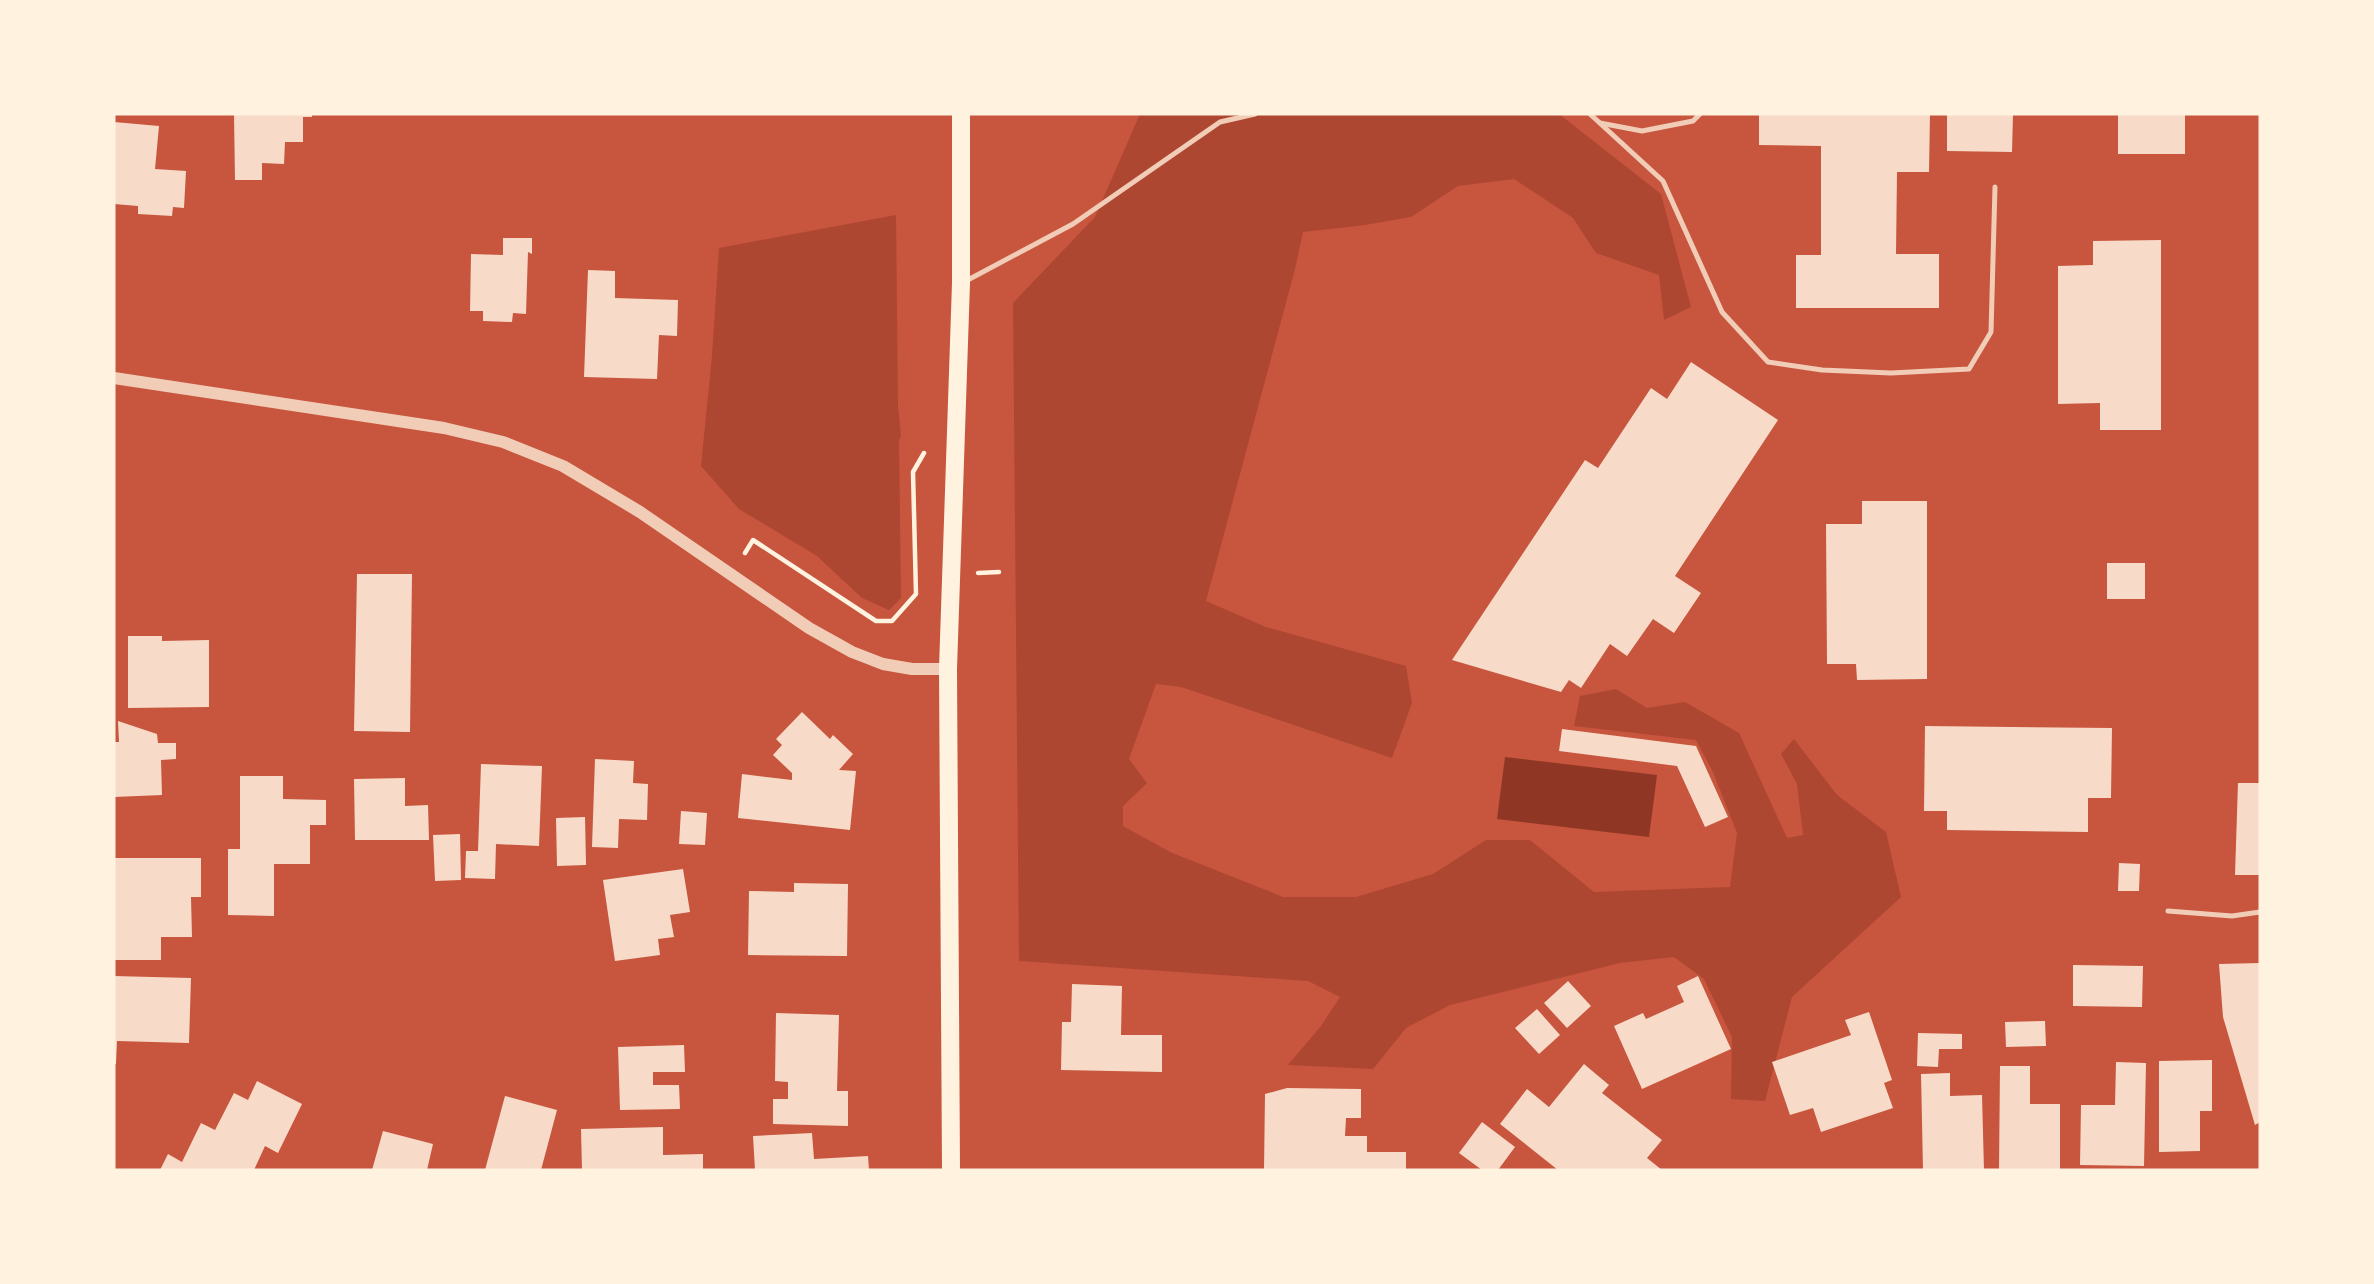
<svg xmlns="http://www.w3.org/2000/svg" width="2374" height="1284" font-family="'Titillium Web',sans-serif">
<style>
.green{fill:#ae4732}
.water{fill:#8f3625}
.building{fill:#f7dbc8}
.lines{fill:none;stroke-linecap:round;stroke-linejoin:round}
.path{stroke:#fff3e0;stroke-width:4.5}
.service{stroke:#f1ccb7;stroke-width:5}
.tertiary{stroke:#f1ccb7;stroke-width:12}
.primary{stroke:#fff3e0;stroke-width:18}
</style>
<rect width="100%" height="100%" fill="#c8553d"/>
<!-- green -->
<g class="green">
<path d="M 1140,114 L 1559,114 L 1661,194 L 1691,307 L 1664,320 L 1659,275 L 1596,253 L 1573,218 L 1514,179 L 1458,186 L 1411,217 L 1365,225 L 1303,232 L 1295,269 L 1206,601 L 1266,627 L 1406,666 L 1412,703 L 1392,758 L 1181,687 L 1156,684 L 1129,759 L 1147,783 L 1123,806 L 1123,826 L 1170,852 L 1283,897 L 1356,897 L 1433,874 L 1486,840 L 1530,840 L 1594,892 L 1730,887 L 1737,833 L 1713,772 L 1696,740 L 1574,726 L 1580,696 L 1616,689 L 1647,708 L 1685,702 L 1739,733 L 1787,838 L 1803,835 L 1797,784 L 1781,754 L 1794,739 L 1837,795 L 1886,832 L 1901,897 L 1792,997 L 1765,1101 L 1731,1099 L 1732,1037 L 1704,979 L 1674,957 L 1620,963 L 1450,1005 L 1406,1028 L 1373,1069 L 1288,1065 L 1321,1026 L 1340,997 L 1308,981 L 1019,961 L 1013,303 L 1095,217 Z"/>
<path d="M 896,215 L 898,406 L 901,435 L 899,441 L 901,598 L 889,610 L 862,598 L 817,556 L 739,509 L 701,466 L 712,356 L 719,248 Z"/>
</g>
<!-- water -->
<path class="water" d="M 1505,757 L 1657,775 L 1649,837 L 1497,819 Z"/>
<!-- building -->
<g class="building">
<path d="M 234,114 L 312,114 L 312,117 L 303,117 L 303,142 L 285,142 L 284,164 L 262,163 L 262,180 L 235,180 Z"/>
<path d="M 1759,114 L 1930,114 L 1929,172 L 1897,172 L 1896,254 L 1939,254 L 1939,308 L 1796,308 L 1796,255 L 1821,255 L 1821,146 L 1759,145 Z"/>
<path d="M 1947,114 L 2013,114 L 2012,152 L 1947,151 Z"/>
<rect x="2118" y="114" width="67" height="40"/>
<path d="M 114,122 L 159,126 L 155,169 L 186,171 L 184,208 L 173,207 L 172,216 L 138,214 L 138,206 L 114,204 Z"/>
<path d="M 503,238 L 532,238 L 532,254 L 528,252 L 526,314 L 513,313 L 512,322 L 483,321 L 483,311 L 470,311 L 471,254 L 503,255 Z"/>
<path d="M 2161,240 L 2161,430 L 2100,430 L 2100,403 L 2058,404 L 2058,266 L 2093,265 L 2093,241 Z"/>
<path d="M 588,270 L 615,271 L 615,298 L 678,300 L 677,336 L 659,335 L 657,379 L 584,377 Z"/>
<path d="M 1691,362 L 1778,420 L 1675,576 L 1701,593 L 1674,633 L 1653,619 L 1627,656 L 1610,644 L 1581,688 L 1569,680 L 1561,692 L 1452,660 L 1585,460 L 1598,468 L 1651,388 L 1667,399 Z"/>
<path d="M 1862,501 L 1927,501 L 1927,679 L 1857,680 L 1856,664 L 1827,664 L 1826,524 L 1862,524 Z"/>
<rect x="2107" y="563" width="38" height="36"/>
<path d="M 357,574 L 412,574 L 410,732 L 354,731 Z"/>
<path d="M 128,636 L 162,636 L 162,641 L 209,640 L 209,707 L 128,708 Z"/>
<path d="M 802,712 L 830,739 L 833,735 L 853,754 L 839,770 L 856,771 L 850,830 L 738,818 L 742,774 L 792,780 L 792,773 L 773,755 L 782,745 L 776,739 Z"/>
<path d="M 118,721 L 157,734 L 158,743 L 176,743 L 176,759 L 161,760 L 162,795 L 114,797 L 114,742 L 119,742 Z"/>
<path d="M 1925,726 L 2112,728 L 2111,798 L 2088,798 L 2088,832 L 1947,830 L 1947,811 L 1924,811 Z"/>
<path d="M 1562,729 L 1696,746 L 1728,817 L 1705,827 L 1677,766 L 1559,751 Z"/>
<path d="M 595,759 L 634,761 L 633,783 L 648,784 L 647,820 L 619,819 L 618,848 L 592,847 Z"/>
<path d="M 481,764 L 542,766 L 539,846 L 496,844 L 495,879 L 465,878 L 466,851 L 478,851 Z"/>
<path d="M 240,776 L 283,776 L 283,799 L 326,800 L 326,825 L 310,825 L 310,864 L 274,864 L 274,916 L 228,915 L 228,849 L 240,849 Z"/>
<path d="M 405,778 L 405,806 L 428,805 L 429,840 L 355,840 L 354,779 Z"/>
<path d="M 2238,783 L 2260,783 L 2260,875 L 2235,875 Z"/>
<path d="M 681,811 L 707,813 L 705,845 L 679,844 Z"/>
<path d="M 585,817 L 586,865 L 557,866 L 556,818 Z"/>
<path d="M 460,834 L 461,880 L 435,881 L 433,835 Z"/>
<path d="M 115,858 L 201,858 L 201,897 L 191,897 L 192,937 L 161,937 L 161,960 L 114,960 Z"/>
<path d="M 2119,863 L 2140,864 L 2139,891 L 2118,891 Z"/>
<path d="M 683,869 L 690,912 L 670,915 L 674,937 L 658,939 L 660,955 L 615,961 L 603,880 Z"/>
<path d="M 794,883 L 848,884 L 847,956 L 748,955 L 749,891 L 794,892 Z"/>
<path d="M 2260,963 L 2260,1122 L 2255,1125 L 2223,1017 L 2219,964 Z"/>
<path d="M 2073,965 L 2143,966 L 2142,1007 L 2073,1006 Z"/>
<path d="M 114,976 L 191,978 L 189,1043 L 117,1041 L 116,1064 L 114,1064 Z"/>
<path d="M 1698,976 L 1731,1049 L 1642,1089 L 1614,1026 L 1643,1013 L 1646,1019 L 1684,1002 L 1677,986 Z"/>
<path d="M 1568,981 L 1591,1006 L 1567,1028 L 1544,1003 Z"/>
<path d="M 1072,984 L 1122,986 L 1121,1035 L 1162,1035 L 1162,1072 L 1061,1070 L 1062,1022 L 1071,1022 Z"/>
<path d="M 1537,1009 L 1560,1035 L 1539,1054 L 1515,1028 Z"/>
<path d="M 1869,1012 L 1892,1080 L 1884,1083 L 1893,1108 L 1821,1132 L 1813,1108 L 1790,1115 L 1772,1062 L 1851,1035 L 1845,1020 Z"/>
<path d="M 776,1013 L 839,1015 L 837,1091 L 848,1091 L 848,1126 L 773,1124 L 773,1099 L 788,1099 L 788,1082 L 775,1081 Z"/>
<path d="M 2045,1021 L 2046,1046 L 2006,1047 L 2005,1022 Z"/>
<path d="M 1918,1033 L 1962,1034 L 1962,1049 L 1939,1049 L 1938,1067 L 1917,1066 Z"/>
<path d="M 684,1045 L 685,1072 L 653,1072 L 653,1085 L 679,1085 L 680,1109 L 620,1110 L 618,1047 Z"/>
<path d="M 2212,1060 L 2212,1111 L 2200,1111 L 2200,1151 L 2159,1152 L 2159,1061 Z"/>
<path d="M 2116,1062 L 2146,1063 L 2144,1166 L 2080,1165 L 2081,1105 L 2115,1105 Z"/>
<path d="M 1584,1064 L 1609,1085 L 1602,1093 L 1662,1140 L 1647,1158 L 1662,1170 L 1558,1170 L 1500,1124 L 1527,1089 L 1549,1107 Z"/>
<path d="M 2000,1066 L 2030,1066 L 2030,1104 L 2060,1104 L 2060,1170 L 1999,1170 Z"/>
<path d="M 1950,1073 L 1950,1096 L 1982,1095 L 1984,1170 L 1923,1170 L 1921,1074 Z"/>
<path d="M 257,1081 L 302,1104 L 278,1153 L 265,1146 L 254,1170 L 160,1170 L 168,1154 L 182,1162 L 201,1123 L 215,1130 L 234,1093 L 248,1100 Z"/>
<path d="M 1287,1088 L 1361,1089 L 1361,1118 L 1346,1118 L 1345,1136 L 1367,1136 L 1367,1152 L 1406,1152 L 1406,1170 L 1264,1170 L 1265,1094 Z"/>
<path d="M 505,1096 L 557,1110 L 541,1170 L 485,1170 Z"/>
<path d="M 1482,1122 L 1515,1147 L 1498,1170 L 1482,1170 L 1459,1153 Z"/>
<path d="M 663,1127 L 663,1155 L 703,1154 L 703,1170 L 582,1170 L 581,1129 Z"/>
<path d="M 383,1131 L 433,1144 L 427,1170 L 372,1170 Z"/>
<path d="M 812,1133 L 814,1159 L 868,1156 L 869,1170 L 755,1170 L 753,1136 Z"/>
</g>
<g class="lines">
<!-- path -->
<g class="path">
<path d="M 745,553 L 753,540 L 876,621 L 892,621 L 916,594 L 913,472 L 924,453"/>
<path d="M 978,573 L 999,572"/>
</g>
<!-- service -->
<g class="service">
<path d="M 1590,114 L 1663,181 L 1722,312 L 1768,362 L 1822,370 L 1891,373 L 1969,369 L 1991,332 L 1995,187"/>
<path d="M 1600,123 L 1642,131 L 1693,121 L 1700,114"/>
<path d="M 964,282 L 1073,224 L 1220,122 L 1255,114"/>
<path d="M 2168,911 L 2232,916 L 2260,912"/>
</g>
<!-- tertiary -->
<path class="tertiary" d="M 114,378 L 444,428 L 503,442 L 563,466 L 640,512 L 809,628 L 852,652 L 883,664 L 912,669 L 948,669"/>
<!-- primary -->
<path class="primary" d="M 951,1170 L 948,669 L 961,283 L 961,114"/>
</g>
<!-- border -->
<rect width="2374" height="1284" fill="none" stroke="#fff3e0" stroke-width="231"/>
</svg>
